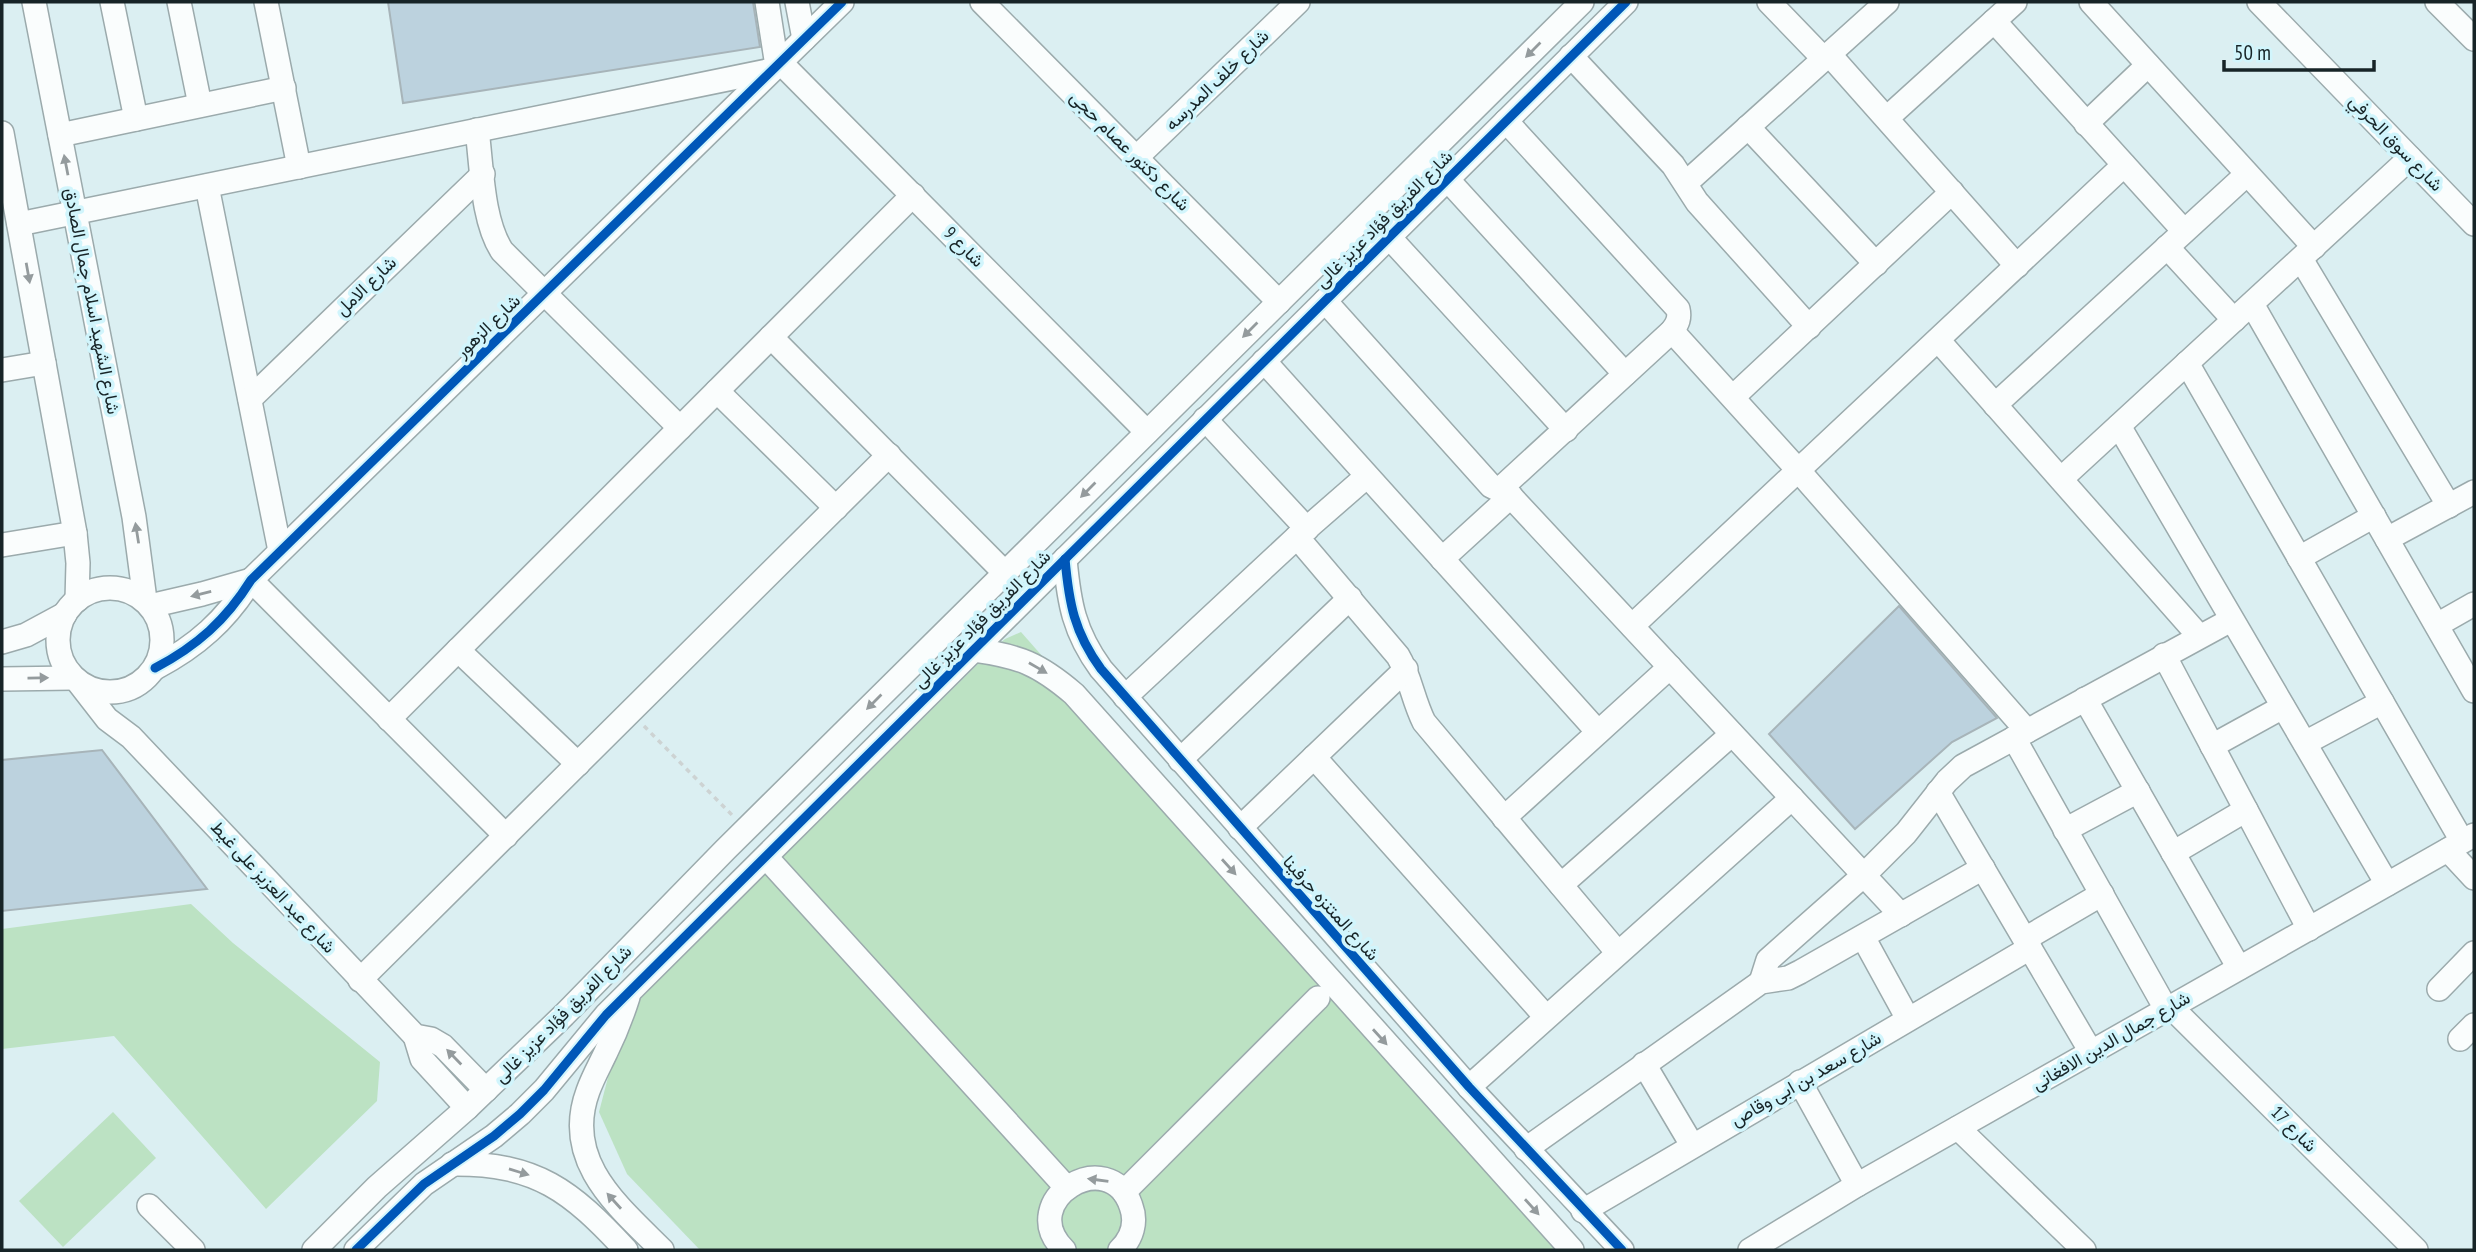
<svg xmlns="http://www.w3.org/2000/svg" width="2476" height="1252" font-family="'PT Sans Narrow',Vazirmatn,sans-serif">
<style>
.green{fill:#bce2c3}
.building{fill:#bcd2de;stroke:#a7b4b9;stroke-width:2}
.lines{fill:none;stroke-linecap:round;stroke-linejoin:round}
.minor-casing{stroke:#9baaac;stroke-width:26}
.path{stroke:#cdd3d3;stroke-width:3.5;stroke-dasharray:5 5;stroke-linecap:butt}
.minor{stroke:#fafdfd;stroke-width:23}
.cycleway-casing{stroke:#d1f5fc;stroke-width:13}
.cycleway{stroke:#0057b8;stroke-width:9}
.oneway{fill:#949b9d}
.labels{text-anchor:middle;stroke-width:7;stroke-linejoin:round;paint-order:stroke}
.street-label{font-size:18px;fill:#172427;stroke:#d1f5fc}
</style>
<rect width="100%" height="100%" fill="#dbeff2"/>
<!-- green -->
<g class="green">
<path d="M 1021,632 L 1565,1250 L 700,1250 L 627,1174 L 599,1112 L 619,1035 L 640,999 L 991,651 L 1005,639 Z"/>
<path d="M 191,904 L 233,943 L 380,1062 L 377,1101 L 266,1209 L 114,1036 L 2,1049 L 2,929 Z"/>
<path d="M 113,1112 L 156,1158 L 63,1247 L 19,1201 Z"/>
</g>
<!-- building -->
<g class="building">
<path d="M 388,2 L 753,2 L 760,47 L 403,103 Z"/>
<path d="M 1899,606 L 1997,718 L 1952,742 L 1855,829 L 1769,734 Z"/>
<path d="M 102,750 L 207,889 L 2,911 L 2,760 Z"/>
</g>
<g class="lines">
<!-- minor casing -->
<g class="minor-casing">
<g id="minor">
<path d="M 34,2 L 134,517 L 145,600"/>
<path d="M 112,2 L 136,119"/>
<path d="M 179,2 L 200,105"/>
<path d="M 266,2 L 299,167"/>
<path d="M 767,2 L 777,66"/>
<path d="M 797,2 L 804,39"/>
<path d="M 982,2 L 1279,302"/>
<path d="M 1769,2 L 1824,59"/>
<path d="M 2091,2 L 2314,247"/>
<path d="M 2259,2 L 2474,224"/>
<path d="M 2437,2 L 2474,39"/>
<path d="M 1994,21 L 2184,231"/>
<path d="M 1829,54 L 2017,266"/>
<path d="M 1571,56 L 1673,165 L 1697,202 L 1809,327"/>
<path d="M 780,62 L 1147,432"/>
<path d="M 1887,118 L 2015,2"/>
<path d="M 2086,124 L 2148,65"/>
<path d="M 1748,127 L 1876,264"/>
<path d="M 477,130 C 482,168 482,220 502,251 L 680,428"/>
<path d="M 2,133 L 75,533 L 78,563 L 77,600"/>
<path d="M 60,135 L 284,88"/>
<path d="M 1137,157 L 1298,2"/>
<path d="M 1447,179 L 1625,374"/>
<path d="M 1686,183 L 1887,2"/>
<path d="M 207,186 L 280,551"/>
<path d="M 19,224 L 772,70"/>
<path d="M 1389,237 L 1566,430"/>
<path d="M 2167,247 L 2234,320"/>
<path d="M 2301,259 L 2449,506"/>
<path d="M 1325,301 L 1491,486 L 1499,490 L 1672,331 C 1678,323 1680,318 1678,309 L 1506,121"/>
<path d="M 2252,304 L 2474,691"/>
<path d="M 1672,331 L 1798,470 L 2027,731"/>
<path d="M 771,337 L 1005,573"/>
<path d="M 1938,340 L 2199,636"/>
<path d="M 1264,361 L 1598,732"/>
<path d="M 2187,363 L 2462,841"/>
<path d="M 2,370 L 44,363"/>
<path d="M 717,391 L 836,508"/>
<path d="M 1733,397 L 1952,192"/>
<path d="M 250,399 L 483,174"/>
<path d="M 1995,405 L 2247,174"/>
<path d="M 1205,419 L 1307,529"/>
<path d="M 2119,426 L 2387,884"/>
<path d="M 2061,479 L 2410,158"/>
<path d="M 1503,488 L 1901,915"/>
<path d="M 1297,537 L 1398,656 C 1410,676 1413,700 1424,722 L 1618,953"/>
<path d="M 2387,539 L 2474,492"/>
<path d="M 2,545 L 75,533"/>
<path d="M 2299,558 L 2374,516"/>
<path d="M 1065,559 C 1069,603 1074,632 1101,669 L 1469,1087 L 1622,1250"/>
<path d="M 1442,559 L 1511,496"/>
<path d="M 251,580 L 506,836"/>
<circle cx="110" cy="640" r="52"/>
<path d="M 150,606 L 202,594 L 251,580"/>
<path d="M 2437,625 L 2474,604"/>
<path d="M 1632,626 L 2124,165"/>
<path d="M 2,642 L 26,635 L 65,614"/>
<path d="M 458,650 L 578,764"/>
<path d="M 974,650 C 1019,656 1039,664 1074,694 L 1572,1250"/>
<path d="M 2164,655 L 2309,929"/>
<path d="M 155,668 C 197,646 226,620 251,580 L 842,2"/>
<path d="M 2,679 L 73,678"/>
<path d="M 79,683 L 107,719 L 131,737 L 415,1036 L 431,1039 L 443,1046 L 486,1090"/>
<path d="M 1125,697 L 1297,537 L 1367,476"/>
<path d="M 2085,699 L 2239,968"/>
<path d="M 389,719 L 913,195"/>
<path d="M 2014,738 L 2166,1009"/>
<path d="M 2305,743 L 2382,702"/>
<path d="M 2212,746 L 2283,707"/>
<path d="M 1314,757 L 1546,1017"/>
<path d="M 1180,760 L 1350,598"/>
<path d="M 1938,792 L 2091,1052"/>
<path d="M 1504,818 L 1670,667"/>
<path d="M 1240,828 L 1406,669"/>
<path d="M 2065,830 L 2138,791"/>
<path d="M 2448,850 L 2474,878"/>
<path d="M 2173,853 L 2246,810"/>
<path d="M 766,857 L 1066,1187"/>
<path d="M 1561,885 L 1732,734"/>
<path d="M 1863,937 L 1908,1019"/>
<path d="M 2025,939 L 2102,894"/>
<path d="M 360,980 L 889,455"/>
<path d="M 1761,982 L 1768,960 L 1864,875 L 1906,833 L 1947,781 L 1963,766 L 2231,620"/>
<path d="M 2439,989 L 2474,953"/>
<path d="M 628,997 C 622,1016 615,1034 606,1052 C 600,1065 593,1077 588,1091 C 562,1161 618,1206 662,1250"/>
<path d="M 2171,1007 L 2416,1250"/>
<path d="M 415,1036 L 422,1059 L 467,1108"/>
<path d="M 2460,1039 L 2474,1025"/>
<path d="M 1644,1064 L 1692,1145"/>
<path d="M 1800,1082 L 1857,1185"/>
<path d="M 1469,1087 L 1792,798"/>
<path d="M 1958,1128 L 2084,1250"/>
<path d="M 1526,1149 L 1761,982 L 1788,978 L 1800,972 L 1983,868"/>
<path d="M 452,1164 C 537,1163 571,1191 626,1250"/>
<path d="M 1124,1192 L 1318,998"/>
<path d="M 149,1206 L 193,1250"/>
<path d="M 1583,1211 L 2030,948"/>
<path d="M 314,1250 L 377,1187 L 467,1108 L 564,1015 L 725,850 L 1582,2"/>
<path d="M 356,1250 L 424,1184 L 494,1136 L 520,1114 L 544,1090 L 606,1015 L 1626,2"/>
<path d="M 1064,1250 C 1014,1200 1110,1143 1131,1206 C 1137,1222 1132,1238 1120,1250"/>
<path d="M 1750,1250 L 1857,1185 L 2474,835"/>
</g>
</g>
<!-- path -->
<path class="path" d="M 644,726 L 732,815"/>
<!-- minor -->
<use href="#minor" class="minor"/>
<!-- cycleway casing -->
<g class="cycleway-casing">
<g id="cycleway">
<path d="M 1065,559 C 1069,603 1074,632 1101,669 L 1469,1087 L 1622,1250"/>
<path d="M 155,668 C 197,646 226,620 251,580 L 842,2"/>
<path d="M 356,1250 L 424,1184 L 494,1136 L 520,1114 L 544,1090 L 606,1015 L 1626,2"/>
</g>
</g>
<!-- cycleway -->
<use href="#cycleway" class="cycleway"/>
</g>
<!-- one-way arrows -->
<defs><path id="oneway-solid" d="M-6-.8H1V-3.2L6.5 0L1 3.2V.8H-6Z" transform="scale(1.75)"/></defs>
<g class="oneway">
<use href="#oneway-solid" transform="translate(1533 50) rotate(135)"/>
<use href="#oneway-solid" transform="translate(66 165) rotate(-101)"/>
<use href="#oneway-solid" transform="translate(28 273) rotate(80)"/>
<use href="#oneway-solid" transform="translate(1250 330) rotate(135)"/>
<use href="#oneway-solid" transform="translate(1088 490) rotate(135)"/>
<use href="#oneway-solid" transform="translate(137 533) rotate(-99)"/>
<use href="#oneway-solid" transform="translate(201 594) rotate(166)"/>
<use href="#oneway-solid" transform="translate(1038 668) rotate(30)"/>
<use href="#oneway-solid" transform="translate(38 678) rotate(-1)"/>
<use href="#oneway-solid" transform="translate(874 702) rotate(135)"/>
<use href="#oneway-solid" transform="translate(1229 867) rotate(48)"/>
<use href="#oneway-solid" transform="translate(1380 1037) rotate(48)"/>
<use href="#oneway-solid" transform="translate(454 1057) rotate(-134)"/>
<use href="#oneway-solid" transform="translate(519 1172) rotate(17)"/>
<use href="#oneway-solid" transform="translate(1098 1180) rotate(-172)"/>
<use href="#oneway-solid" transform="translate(614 1201) rotate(-132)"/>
<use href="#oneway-solid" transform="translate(1532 1207) rotate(48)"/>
</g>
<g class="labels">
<!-- street labels -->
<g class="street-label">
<text transform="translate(1217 80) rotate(-44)" y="6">شارع خلف المدرسه</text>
<text transform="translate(2396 143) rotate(46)" y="6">شارع سوق الحرفي</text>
<text transform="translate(1130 151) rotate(45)" y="6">شارع دكتور عصام حجى</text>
<text transform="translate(1384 219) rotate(-45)" y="6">شارع الفريق فؤاد عزيز غالى</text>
<text transform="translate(964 247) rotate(45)" y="6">شارع 9</text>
<text transform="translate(366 286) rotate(-44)" y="6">شارع الامل</text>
<text transform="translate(92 301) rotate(79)" y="6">شارع الشهيد اسلام جمال الصادق</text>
<text transform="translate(488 326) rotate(-44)" y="6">شارع الزهور</text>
<text transform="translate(982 619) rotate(-45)" y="6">شارع الفريق فؤاد عزيز غالى</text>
<text transform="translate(273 887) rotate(47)" y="6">شارع عبد العزيز على غيط</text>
<text transform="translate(1331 908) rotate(48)" y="6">شارع المتنزه حرفينا</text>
<text transform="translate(563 1014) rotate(-45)" y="6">شارع الفريق فؤاد عزيز غالى</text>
<text transform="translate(2111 1041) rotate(-30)" y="6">شارع جمال الدين الافغانى</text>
<text transform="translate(1806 1079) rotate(-30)" y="6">شارع سعد بن ابى وقاص</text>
<text transform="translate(2294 1129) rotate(45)" y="6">شارع 17</text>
</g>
</g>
<!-- border -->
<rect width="2476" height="1252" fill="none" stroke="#172427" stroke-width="7"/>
<!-- scale -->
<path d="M2224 60v10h150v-10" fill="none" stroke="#172427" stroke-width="3.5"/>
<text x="2234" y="60" font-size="21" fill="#172427" stroke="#d1f5fc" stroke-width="5" paint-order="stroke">50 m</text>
</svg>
